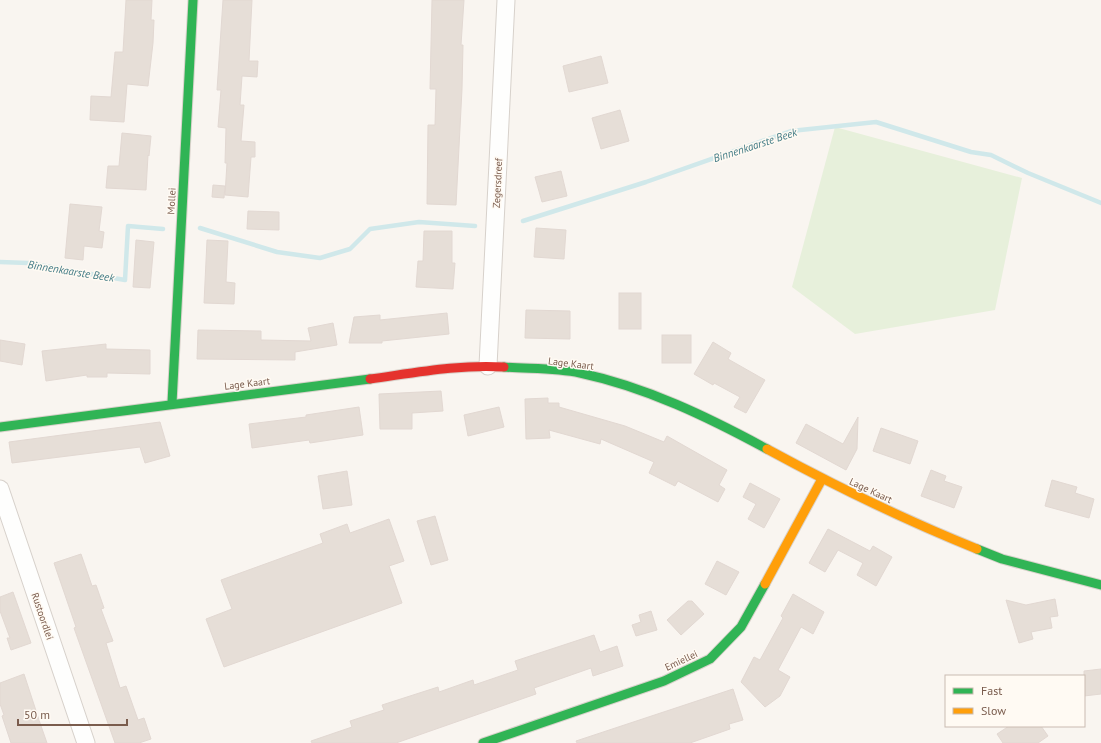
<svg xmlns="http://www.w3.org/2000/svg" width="1101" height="743" font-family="'PT Sans',sans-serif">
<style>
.green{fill:#e7f0db}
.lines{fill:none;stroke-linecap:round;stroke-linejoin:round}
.stream{stroke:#d0e8ea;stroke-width:4.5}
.building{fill:#e6ded7;stroke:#e2d8d2}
.street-casing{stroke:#d7d1cb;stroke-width:19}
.fast-casing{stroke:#d9d2cb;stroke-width:11}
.slow-casing{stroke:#d9d2cb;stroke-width:11}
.jam-casing{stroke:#d9d2cb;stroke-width:11}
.street{stroke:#fefefd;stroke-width:17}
.fast{stroke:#30b455;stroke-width:9}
.slow{stroke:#ff9f0a;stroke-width:9}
.jam{stroke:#e5322d;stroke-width:9}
.labels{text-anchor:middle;stroke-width:3;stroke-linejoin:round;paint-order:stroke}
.street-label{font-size:10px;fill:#7a5c4d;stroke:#fffaf3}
.water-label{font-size:11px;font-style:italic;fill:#437c86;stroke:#fffaf3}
</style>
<rect width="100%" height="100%" fill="#f9f5f0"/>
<!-- green -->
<path class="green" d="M 835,127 L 1022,178 L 995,310 L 855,334 L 792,287 Z"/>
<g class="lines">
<!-- stream -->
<g class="stream">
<path d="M 523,221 L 646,182 L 791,131 L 876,122 L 971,152 L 991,155 L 1028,173 L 1101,203"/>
<path d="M 200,228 L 277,252 L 320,258 L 350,249 L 370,229 L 419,222 L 475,226"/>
<path d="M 0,262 L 28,263 L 125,280 L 128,226 L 163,229"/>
</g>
</g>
<!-- building -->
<g class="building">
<path d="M 126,0 L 152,0 L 151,20 L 154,20 L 153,43 L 148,86 L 127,84 L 124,122 L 90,120 L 91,96 L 111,97 L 115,52 L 123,52 Z"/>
<path d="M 223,0 L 252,0 L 249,61 L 258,61 L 257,77 L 242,76 L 240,105 L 244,105 L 241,141 L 255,142 L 255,157 L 251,157 L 248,197 L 225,195 L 227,163 L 225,163 L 226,128 L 218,127 L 221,90 L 217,90 Z"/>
<path d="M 432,0 L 464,0 L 461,45 L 463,45 L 462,89 L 456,205 L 427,204 L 428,125 L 435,125 L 436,89 L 430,89 Z"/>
<path d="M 601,56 L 608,83 L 569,92 L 563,66 Z"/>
<path d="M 620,110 L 629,141 L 601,149 L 592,118 Z"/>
<path d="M 122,133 L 151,136 L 149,156 L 148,155 L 146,190 L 106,188 L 108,166 L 119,166 Z"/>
<path d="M 561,171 L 567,196 L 542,202 L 535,177 Z"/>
<path d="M 213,185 L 225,186 L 224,198 L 212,197 Z"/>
<path d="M 70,204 L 102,207 L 99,231 L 104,232 L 102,248 L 84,246 L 83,260 L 65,258 Z"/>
<path d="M 248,211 L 279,212 L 279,230 L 247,229 Z"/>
<path d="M 536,228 L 566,230 L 564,259 L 534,257 Z"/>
<path d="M 424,231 L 452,231 L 452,263 L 455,263 L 453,289 L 416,287 L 418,261 L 423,261 Z"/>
<path d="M 136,240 L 154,242 L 150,288 L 133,287 Z"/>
<path d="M 207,240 L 228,241 L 226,282 L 235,283 L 234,304 L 204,303 Z"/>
<rect x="619" y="293" width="22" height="36"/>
<path d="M 526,310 L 570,311 L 570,339 L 525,338 Z"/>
<path d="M 447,313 L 449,334 L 382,341 L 382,343 L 349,343 L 354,317 L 380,315 L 380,320 Z"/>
<path d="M 333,323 L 337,345 L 295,352 L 295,360 L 197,359 L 198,330 L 261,331 L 261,340 L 311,341 L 308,328 Z"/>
<rect x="662" y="335" width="29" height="28"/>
<path d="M 0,340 L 25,344 L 22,365 L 0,361 Z"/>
<path d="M 713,342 L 731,353 L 728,359 L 765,380 L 746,413 L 734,407 L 740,397 L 714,383 L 713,385 L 694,374 Z"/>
<path d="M 106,344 L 106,349 L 150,350 L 150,374 L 107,373 L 107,377 L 87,377 L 87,375 L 46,381 L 42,351 Z"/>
<path d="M 441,391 L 443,411 L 412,413 L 412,429 L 380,429 L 379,394 Z"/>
<path d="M 548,398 L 548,403 L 559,403 L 559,407 L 625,426 L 664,442 L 667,436 L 727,470 L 719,485 L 725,489 L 718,502 L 678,481 L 675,486 L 649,473 L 654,462 L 601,439 L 600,444 L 549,430 L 550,438 L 526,439 L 525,399 Z"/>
<path d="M 359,407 L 363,435 L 310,443 L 309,440 L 252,448 L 249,424 L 306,417 L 306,415 Z"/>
<path d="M 499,407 L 504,427 L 468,436 L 464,415 Z"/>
<path d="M 858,417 L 857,449 L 846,470 L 796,443 L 806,424 L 843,444 Z"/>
<path d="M 160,422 L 170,456 L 145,463 L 140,447 L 12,463 L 9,442 Z"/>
<path d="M 881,428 L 918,441 L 910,464 L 873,451 Z"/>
<path d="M 931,470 L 946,476 L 944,481 L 962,487 L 954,508 L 921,496 Z"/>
<path d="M 347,471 L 352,505 L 323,509 L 318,476 Z"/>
<path d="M 1052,480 L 1077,487 L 1075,493 L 1094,499 L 1089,518 L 1045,506 Z"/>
<path d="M 750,483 L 780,499 L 764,528 L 748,519 L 756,504 L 743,497 Z"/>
<path d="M 435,516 L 448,560 L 431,565 L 417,521 Z"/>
<path d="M 389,519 L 404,561 L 389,566 L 402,603 L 224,667 L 206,619 L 232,609 L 221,580 L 323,543 L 320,534 L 347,524 L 350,533 Z"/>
<path d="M 828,529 L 870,551 L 873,546 L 892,557 L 876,586 L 857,575 L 863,563 L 838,550 L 825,572 L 809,563 Z"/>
<path d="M 81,554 L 92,586 L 96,585 L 104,608 L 101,609 L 113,641 L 106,643 L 120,688 L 126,686 L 138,720 L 144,718 L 151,739 L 139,743 L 115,743 L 74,628 L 76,627 L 54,563 Z"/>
<path d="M 717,561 L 739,572 L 726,595 L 705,584 Z"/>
<path d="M 13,592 L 31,643 L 11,650 L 7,638 L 10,638 L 0,611 L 0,597 Z"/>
<path d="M 793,594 L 824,612 L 813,634 L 801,627 L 778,670 L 790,677 L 780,696 L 765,707 L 741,682 L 754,657 L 760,660 L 783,618 L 781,616 Z"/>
<path d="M 1055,599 L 1058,616 L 1050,617 L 1052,628 L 1031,632 L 1033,639 L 1019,643 L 1006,600 L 1026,605 Z"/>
<path d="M 688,601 L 692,601 L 704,614 L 681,635 L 667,620 Z"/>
<path d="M 651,611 L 657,630 L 636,636 L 632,625 L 641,622 L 639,615 Z"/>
<path d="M 594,635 L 600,652 L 617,646 L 623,666 L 593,676 L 591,668 L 534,688 L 536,694 L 396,743 L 312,743 L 311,741 L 352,727 L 350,721 L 384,710 L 382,705 L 438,687 L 439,692 L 473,680 L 474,685 L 518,670 L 515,661 Z"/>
<path d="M 1101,669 L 1101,694 L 1084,696 L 1084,671 Z"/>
<path d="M 24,674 L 40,723 L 47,743 L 11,743 L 2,716 L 4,715 L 0,704 L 0,683 Z"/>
<path d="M 733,689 L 743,720 L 729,724 L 730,729 L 690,743 L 577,743 L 576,741 Z"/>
<path d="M 1009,726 L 1041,726 L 1048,736 L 1038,743 L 1003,743 L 997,734 Z"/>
</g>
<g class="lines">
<!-- street casing -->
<g class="street-casing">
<g id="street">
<path d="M 488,366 L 506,0"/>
<path d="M 0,489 L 86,743"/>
</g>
</g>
<!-- fast casing -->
<g class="fast-casing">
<g id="fast">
<path d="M 504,367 C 529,369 556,368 580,373 C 646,387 708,417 767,449"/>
<path d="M 172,403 L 193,0"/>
<path d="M 0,427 L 370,379"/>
<path d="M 977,549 L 1002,559 L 1101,585"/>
<path d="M 483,743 L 664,681 L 710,659 L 741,627 L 765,584"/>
</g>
</g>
<!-- slow casing -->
<g class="slow-casing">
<g id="slow">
<path d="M 767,449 C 835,486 905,520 977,549"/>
<path d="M 765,584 L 822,479"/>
</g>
</g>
<!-- jam casing -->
<g class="jam-casing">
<path id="jam" d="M 370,379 C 414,373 460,364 504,367"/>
</g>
<!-- street -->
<use href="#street" class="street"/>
<!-- fast -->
<use href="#fast" class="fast"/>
<!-- slow -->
<use href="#slow" class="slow"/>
<!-- jam -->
<use href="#jam" class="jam"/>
</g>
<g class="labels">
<!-- street labels -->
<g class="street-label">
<text transform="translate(497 183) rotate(-87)" y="4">Zegersdreef</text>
<text transform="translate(171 201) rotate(-87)" y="4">Mollei</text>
<text transform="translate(571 363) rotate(7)" y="4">Lage Kaart</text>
<text transform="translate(247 383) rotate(-7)" y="4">Lage Kaart</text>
<text transform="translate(871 490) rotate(25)" y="4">Lage Kaart</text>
<text transform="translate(43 616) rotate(71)" y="4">Rustoordlei</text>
<text transform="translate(681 660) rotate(-25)" y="4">Emiellei</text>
</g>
<!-- water labels -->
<g class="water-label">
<text transform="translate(755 145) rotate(-18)" y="4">Binnenkaarste Beek</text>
<text transform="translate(71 271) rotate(9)" y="4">Binnenkaarste Beek</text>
</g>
</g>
<!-- legend -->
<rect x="945" y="675" width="140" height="52" fill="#fffaf3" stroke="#cabbb1"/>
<rect x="953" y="688" width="20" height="6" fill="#30b455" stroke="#cabbb1"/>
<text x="981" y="695" font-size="12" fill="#7a5c4d">Fast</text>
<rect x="953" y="708" width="20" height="6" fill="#ff9f0a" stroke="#cabbb1"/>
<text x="981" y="715" font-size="12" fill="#7a5c4d">Slow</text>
<!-- scale -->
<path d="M18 719v6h109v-6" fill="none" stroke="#7a5c4d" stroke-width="2"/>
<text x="24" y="719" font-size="12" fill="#7a5c4d" stroke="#fffaf3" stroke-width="3" paint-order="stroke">50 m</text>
</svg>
